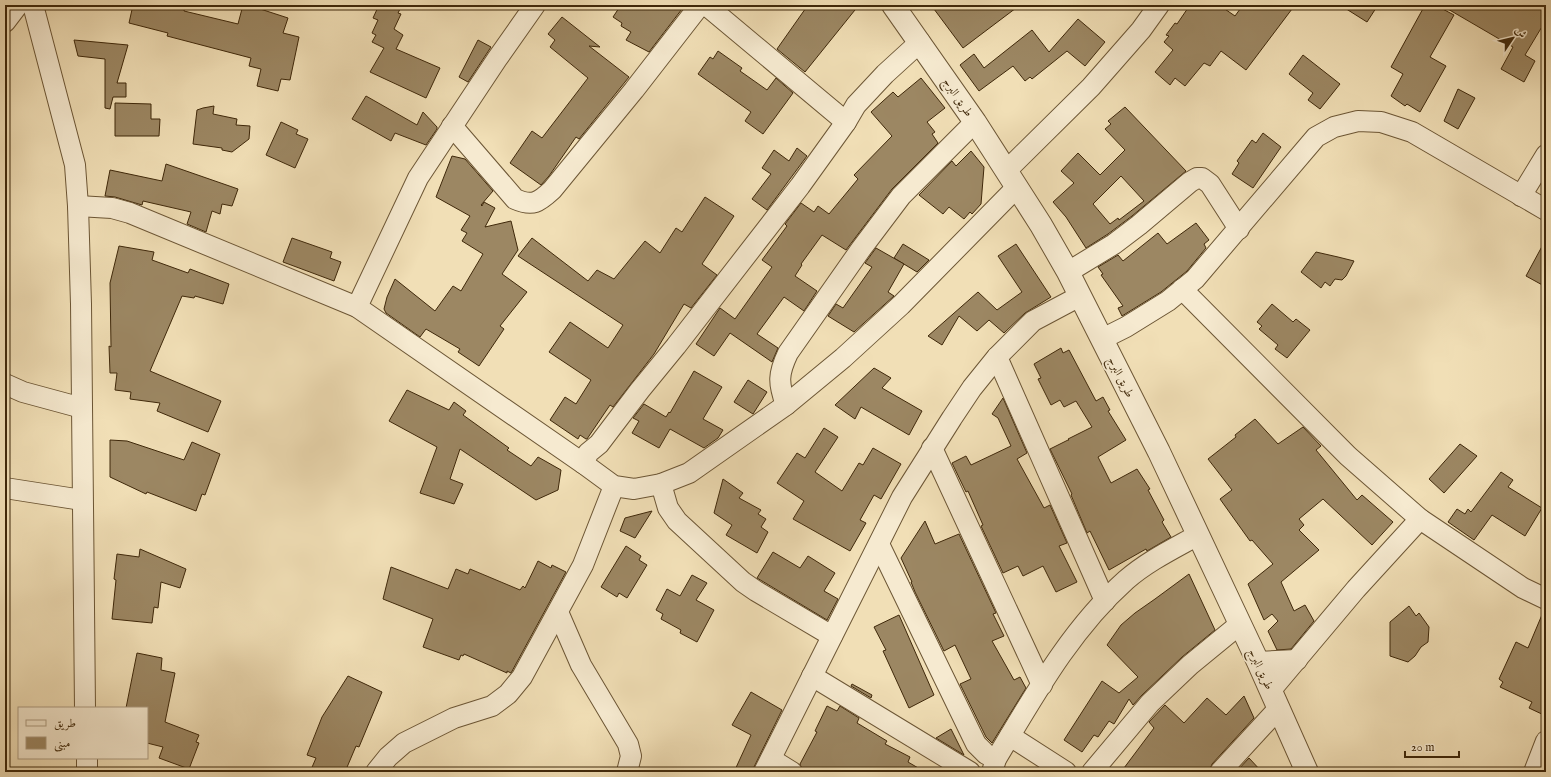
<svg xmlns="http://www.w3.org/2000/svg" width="1551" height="777" font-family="'IM FELL English',Amiri,serif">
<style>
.building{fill:#9c8763;stroke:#3f280a;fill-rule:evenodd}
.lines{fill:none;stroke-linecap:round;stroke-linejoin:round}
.minor-casing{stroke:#6c5635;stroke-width:22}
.tertiary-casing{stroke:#6c5635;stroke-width:24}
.minor{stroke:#f6ead0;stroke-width:20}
.tertiary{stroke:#f6ead0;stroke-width:22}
.labels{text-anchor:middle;stroke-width:3.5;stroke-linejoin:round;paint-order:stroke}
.street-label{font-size:12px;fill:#3f280a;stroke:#f6ead0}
</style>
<rect width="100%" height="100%" fill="#f1dfb6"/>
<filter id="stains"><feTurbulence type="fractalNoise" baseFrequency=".005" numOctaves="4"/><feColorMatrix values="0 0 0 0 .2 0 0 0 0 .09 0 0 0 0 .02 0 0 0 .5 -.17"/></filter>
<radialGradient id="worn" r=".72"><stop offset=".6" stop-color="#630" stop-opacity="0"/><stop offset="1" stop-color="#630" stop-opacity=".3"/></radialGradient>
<!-- building -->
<g class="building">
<path d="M 133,5 L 185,5 L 184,11 L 238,24 L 243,5 L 248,5 L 288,18 L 283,33 L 299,37 L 290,80 L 281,79 L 278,91 L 257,86 L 261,69 L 249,66 L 251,58 L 167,36 L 168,33 L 129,23 Z"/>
<path d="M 379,5 L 402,5 L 398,13 L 401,14 L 394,29 L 403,35 L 396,49 L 440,68 L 426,98 L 370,72 L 384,48 L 372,42 L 376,35 L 372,33 L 378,20 L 373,18 Z"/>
<path d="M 621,5 L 679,5 L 682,9 L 649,52 L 626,40 L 631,32 L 621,26 L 622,23 L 613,17 Z"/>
<path d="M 808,5 L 859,5 L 805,72 L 777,49 Z"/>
<path d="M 931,5 L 1020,5 L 963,48 Z"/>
<path d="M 1190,5 L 1219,5 L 1235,16 L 1243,5 L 1295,5 L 1246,70 L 1221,51 L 1210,66 L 1204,63 L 1185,86 L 1175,78 L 1170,85 L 1155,72 L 1173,50 L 1164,42 L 1169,36 L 1166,35 L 1175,23 L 1177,24 Z"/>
<path d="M 1340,5 L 1378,5 L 1367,22 Z"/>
<path d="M 1425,5 L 1435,5 L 1454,15 L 1430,57 L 1446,66 L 1420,112 L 1407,104 L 1405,106 L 1391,96 L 1403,74 L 1391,67 Z"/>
<path d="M 1441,5 L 1546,5 L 1546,20 L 1525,55 L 1535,61 L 1524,82 L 1501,69 L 1513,47 Z"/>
<path d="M 562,17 L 600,47 L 589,46 L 629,77 L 579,139 L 576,137 L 549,176 L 541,185 L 510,163 L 532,131 L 542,138 L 588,78 L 550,47 L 555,40 L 548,34 Z"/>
<path d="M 1078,19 L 1105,42 L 1085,66 L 1067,51 L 1032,79 L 1030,77 L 1025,81 L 1013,66 L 979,91 L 960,65 L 974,54 L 984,68 L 1032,30 L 1049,52 Z"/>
<path d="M 74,40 L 128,45 L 117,83 L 126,83 L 126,97 L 113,97 L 110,109 L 105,108 L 105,59 L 78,56 Z"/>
<path d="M 478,40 L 491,47 L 468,82 L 459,77 Z"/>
<path d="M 718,51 L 742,68 L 740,71 L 767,90 L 776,78 L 793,93 L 763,134 L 745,121 L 751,112 L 698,74 L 710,57 L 713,59 Z"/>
<path d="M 1303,55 L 1340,84 L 1320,109 L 1308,100 L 1313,93 L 1289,74 Z"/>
<path d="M 921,78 L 945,108 L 927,122 L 935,132 L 932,134 L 938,143 L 892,189 L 846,250 L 822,235 L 801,264 L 802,265 L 795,276 L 817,291 L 804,311 L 784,297 L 757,334 L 778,348 L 772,362 L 730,333 L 714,356 L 696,344 L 720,308 L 735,319 L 772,267 L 762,260 L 787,226 L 785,224 L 801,203 L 814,212 L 818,206 L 829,214 L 858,179 L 854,175 L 892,136 L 871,112 L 893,92 L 898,97 Z"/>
<path d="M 1458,89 L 1475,98 L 1458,129 L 1444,121 Z"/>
<path d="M 366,96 L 417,125 L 423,112 L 437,127 L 437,129 L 426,145 L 395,133 L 391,141 L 352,119 Z"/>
<path d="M 115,103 L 151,104 L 151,119 L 160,119 L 159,136 L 115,136 Z"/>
<path d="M 214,106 L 213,114 L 237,119 L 236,125 L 250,126 L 249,139 L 232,152 L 222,150 L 222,148 L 193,144 L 197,110 L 203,108 Z"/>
<path d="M 1125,107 L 1186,171 L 1132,216 L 1108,234 L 1086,248 L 1066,217 L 1053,202 L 1074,183 L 1061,171 L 1078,153 L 1100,175 L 1125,150 L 1105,129 L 1111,124 L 1108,121 ZM 1121,176 L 1144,201 L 1119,220 L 1118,218 L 1110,224 L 1093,204 Z"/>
<path d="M 281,122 L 298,130 L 296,134 L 308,139 L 295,168 L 266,155 Z"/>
<path d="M 1263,133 L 1281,147 L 1253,188 L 1232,174 L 1239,163 L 1237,161 L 1252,140 L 1256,143 Z"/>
<path d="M 797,148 L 807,156 L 767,210 L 752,199 L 771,174 L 762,168 L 774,150 L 789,161 Z"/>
<path d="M 971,151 L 984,167 L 981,204 L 972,214 L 970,212 L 964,219 L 949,207 L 943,214 L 919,195 L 952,161 L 956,166 Z"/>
<path d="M 452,156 L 465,159 L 493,191 L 481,205 L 482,206 L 484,202 L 495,208 L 485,227 L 511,221 L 518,250 L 502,274 L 527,292 L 500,326 L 504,329 L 479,366 L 458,352 L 460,349 L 426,329 L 420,337 L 386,313 L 384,309 L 387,297 L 395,279 L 435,311 L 453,286 L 461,291 L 483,254 L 462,241 L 467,233 L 461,230 L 470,216 L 436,197 Z"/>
<path d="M 166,164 L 238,189 L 232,206 L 222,204 L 220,214 L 212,211 L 206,232 L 187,224 L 191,212 L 143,201 L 142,205 L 115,197 L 105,196 L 110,170 L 162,181 Z"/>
<path d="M 705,197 L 734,216 L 702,264 L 717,275 L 691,308 L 684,304 L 654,354 L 613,407 L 610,405 L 587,439 L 586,439 L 580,435 L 578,439 L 550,420 L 565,397 L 576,404 L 591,380 L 549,352 L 570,322 L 608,348 L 623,325 L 518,256 L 532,238 L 588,281 L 597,270 L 614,279 L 645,241 L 660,253 L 676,228 L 682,232 Z"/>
<path d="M 1196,223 L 1209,240 L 1204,244 L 1206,248 L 1187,271 L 1161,292 L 1122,316 L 1118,308 L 1123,306 L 1101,275 L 1103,274 L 1098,267 L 1118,255 L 1123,261 L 1158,233 L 1167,244 Z"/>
<path d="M 292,238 L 332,252 L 330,258 L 341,262 L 334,281 L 283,262 Z"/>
<path d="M 1546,239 L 1546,287 L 1526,276 Z"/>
<path d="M 903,244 L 929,260 L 917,272 L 894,258 Z"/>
<path d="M 1016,244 L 1051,297 L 1025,313 L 1004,333 L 989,320 L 977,331 L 959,316 L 942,345 L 928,336 L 978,292 L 997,310 L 1022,292 L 998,256 Z"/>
<path d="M 119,246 L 154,252 L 152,260 L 188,273 L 190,269 L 229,284 L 223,304 L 195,296 L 194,298 L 182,296 L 150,371 L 221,401 L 208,432 L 157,411 L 160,403 L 130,399 L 131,392 L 115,390 L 117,373 L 110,373 L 109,346 L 111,347 L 110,283 Z"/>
<path d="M 876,248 L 904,264 L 888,292 L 894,296 L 854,332 L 828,316 L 836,304 L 843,308 L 872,267 L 865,263 Z"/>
<path d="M 1316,252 L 1338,257 L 1354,261 L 1346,276 L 1342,280 L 1335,279 L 1330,286 L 1325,282 L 1321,288 L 1301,272 Z"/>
<path d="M 1272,304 L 1293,322 L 1296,319 L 1310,330 L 1287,358 L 1275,349 L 1278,345 L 1259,329 L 1262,326 L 1257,322 Z"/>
<path d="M 1061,348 L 1063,353 L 1069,350 L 1096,401 L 1103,397 L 1110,410 L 1108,411 L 1126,440 L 1098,457 L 1111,483 L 1137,469 L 1150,489 L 1148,490 L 1164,520 L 1162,522 L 1171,537 L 1147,551 L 1146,549 L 1109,570 L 1090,531 L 1087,533 L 1071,495 L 1072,494 L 1050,449 L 1068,440 L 1069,440 L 1068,439 L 1092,427 L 1076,401 L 1064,407 L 1060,400 L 1051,405 L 1038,379 L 1041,378 L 1034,364 Z"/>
<path d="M 874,368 L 891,378 L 882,388 L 922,411 L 909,435 L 861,407 L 855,419 L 835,405 Z"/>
<path d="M 694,371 L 722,387 L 703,419 L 723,430 L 718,438 L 704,448 L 670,429 L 659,448 L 632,433 L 639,421 L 633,418 L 644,404 L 666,417 L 669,412 L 670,413 Z"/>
<path d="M 748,380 L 767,392 L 753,414 L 734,402 Z"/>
<path d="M 407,390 L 449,410 L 454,402 L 466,411 L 463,415 L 509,448 L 507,450 L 531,466 L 538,457 L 561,470 L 558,490 L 536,500 L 460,449 L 450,479 L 463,484 L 454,504 L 420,493 L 437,447 L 389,421 Z"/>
<path d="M 1003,398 L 1027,453 L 1017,459 L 1044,508 L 1050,505 L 1067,543 L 1059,546 L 1077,582 L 1056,592 L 1043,566 L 1023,576 L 1018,566 L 1003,573 L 981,526 L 983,525 L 968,491 L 966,492 L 952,463 L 966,456 L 971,465 L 1011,446 L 998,418 L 992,414 Z"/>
<path d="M 1255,419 L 1278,444 L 1303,427 L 1321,446 L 1316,450 L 1357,500 L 1362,495 L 1393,522 L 1372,545 L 1323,499 L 1299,519 L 1304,525 L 1299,530 L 1319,550 L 1281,582 L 1294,611 L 1305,605 L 1314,621 L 1291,649 L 1277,650 L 1268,631 L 1278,621 L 1272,614 L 1264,620 L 1248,584 L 1273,564 L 1252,540 L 1250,541 L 1220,499 L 1232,490 L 1208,459 L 1236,437 L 1235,435 Z"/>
<path d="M 824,428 L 838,437 L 815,472 L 842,491 L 859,463 L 863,465 L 873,448 L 901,464 L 881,499 L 874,495 L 860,520 L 866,523 L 850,551 L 793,519 L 804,501 L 777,483 L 797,453 L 805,458 Z"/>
<path d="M 110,440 L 127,441 L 184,460 L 192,442 L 220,454 L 205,495 L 202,494 L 196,511 L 147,492 L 146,494 L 110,477 Z"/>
<path d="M 1460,444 L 1477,456 L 1444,493 L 1429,479 Z"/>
<path d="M 1501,472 L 1513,480 L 1508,487 L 1542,508 L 1525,536 L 1492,515 L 1474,540 L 1448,522 L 1457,509 L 1465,514 L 1468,509 L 1471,512 Z"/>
<path d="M 723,479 L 743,493 L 739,498 L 761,510 L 758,514 L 766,519 L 761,527 L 768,532 L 757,553 L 726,535 L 732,525 L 714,513 Z"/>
<path d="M 652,511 L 635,538 L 620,531 L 625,518 Z"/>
<path d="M 925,521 L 935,544 L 959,534 L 996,613 L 993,614 L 1004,636 L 992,641 L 1014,680 L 1020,677 L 1026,688 L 992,743 L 986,737 L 960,684 L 971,679 L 955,645 L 944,651 L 915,592 L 911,582 L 912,582 L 901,558 Z"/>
<path d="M 626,546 L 641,556 L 639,560 L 647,565 L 627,598 L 619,593 L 617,597 L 601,587 Z"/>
<path d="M 140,549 L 186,569 L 180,588 L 161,582 L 158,608 L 154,607 L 152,623 L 112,619 L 116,580 L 114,579 L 117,554 L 139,557 Z"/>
<path d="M 773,552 L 800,568 L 808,556 L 835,573 L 824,591 L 838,599 L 827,620 L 757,578 Z"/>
<path d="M 538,561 L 551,568 L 552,565 L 566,572 L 511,673 L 507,671 L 507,673 L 464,654 L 463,656 L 461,655 L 459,660 L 423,647 L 433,619 L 383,599 L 391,567 L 448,589 L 456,569 L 468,574 L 470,569 L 520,590 L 523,586 L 525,588 Z"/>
<path d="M 1189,574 L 1215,630 L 1182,657 L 1142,695 L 1133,705 L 1129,699 L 1114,724 L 1109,721 L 1098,737 L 1094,735 L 1082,752 L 1064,740 L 1102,681 L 1119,693 L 1138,677 L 1107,645 L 1121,625 L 1135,613 L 1155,599 Z"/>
<path d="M 692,575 L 707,583 L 696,600 L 714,610 L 697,642 L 680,633 L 681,630 L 661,619 L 663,614 L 656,610 L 667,589 L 680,596 Z"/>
<path d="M 1409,606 L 1416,616 L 1419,613 L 1429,627 L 1428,642 L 1421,647 L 1415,656 L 1408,662 L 1390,656 L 1390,622 Z"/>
<path d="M 1544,610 L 1546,610 L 1546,716 L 1529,708 L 1532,702 L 1500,687 L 1503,682 L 1499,679 L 1516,642 L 1528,648 Z"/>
<path d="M 899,615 L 934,695 L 909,708 L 883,651 L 886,650 L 874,627 Z"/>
<path d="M 137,653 L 162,658 L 161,670 L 175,673 L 165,722 L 199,735 L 196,742 L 199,743 L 189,769 L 159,758 L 163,747 L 147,743 L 147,708 L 126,708 Z"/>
<path d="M 348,676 L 382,692 L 359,747 L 356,746 L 345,772 L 310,772 L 316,758 L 307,755 L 322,717 Z"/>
<path d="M 852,684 L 872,695 L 871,698 L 851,686 Z"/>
<path d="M 751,692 L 782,710 L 754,767 L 753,772 L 734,772 L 751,735 L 732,725 Z"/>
<path d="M 1244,696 L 1254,718 L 1212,764 L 1209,772 L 1121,772 L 1154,728 L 1149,722 L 1165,705 L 1184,723 L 1207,698 L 1226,715 Z"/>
<path d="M 827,706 L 837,711 L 840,706 L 859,718 L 857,723 L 887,741 L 885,744 L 910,757 L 908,762 L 925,772 L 803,772 L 800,764 L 817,732 L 815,731 Z"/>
<path d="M 951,729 L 964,755 L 936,738 Z"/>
<path d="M 1249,758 L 1262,772 L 1236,772 Z"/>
</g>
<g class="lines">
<!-- minor casing -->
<g class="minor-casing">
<g id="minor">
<path d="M 33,5 L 75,165 L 78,206 L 81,304 L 85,708"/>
<path d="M 706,5 L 846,122"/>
<path d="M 5,22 L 18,5"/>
<path d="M 452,126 L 515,199 C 533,207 539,202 552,190 L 634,90 L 700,5"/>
<path d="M 1007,170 L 1091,87 L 1141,30 L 1159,5"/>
<path d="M 1521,196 L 1546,155"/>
<path d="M 78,206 L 112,208 L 130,213 L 357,307 L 584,464 L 614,486 L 634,489 L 661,484 L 689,473 L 786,405 L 843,358 L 901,305 L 1017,187"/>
<path d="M 1068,272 L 1114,244 L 1139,225 L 1190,182 L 1197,178 L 1202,178 L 1210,184 L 1239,229"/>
<path d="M 1182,289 L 1348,456 L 1420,519 L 1523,588 L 1546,599"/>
<path d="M 357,307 L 418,178 L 497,59 L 535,5"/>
<path d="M 1102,339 L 1126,327 L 1168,301 L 1195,279 L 1316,137 L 1334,127 L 1358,121 L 1381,122 L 1412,132 L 1546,210"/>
<path d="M 997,357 L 1105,601"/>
<path d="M 5,384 L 23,392 L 82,408"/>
<path d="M 786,405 C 778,383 778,374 788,353 L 861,249 L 901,196 L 975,122"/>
<path d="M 932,448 L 1042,685"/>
<path d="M 584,464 L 588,453 L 599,444 L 640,390 L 676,346 L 800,186 L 846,122 L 856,105 L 885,74 L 920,42"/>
<path d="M 661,484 L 668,508 L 677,521 L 743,582 L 756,591 L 832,636"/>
<path d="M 5,488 L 82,500"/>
<path d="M 879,544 L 976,744 L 986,754 L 996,759"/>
<path d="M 558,612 L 581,665 L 628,744 L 631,756 L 627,772"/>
<path d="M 1258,662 L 1297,660"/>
<path d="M 812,676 L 970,772"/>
<path d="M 1271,690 L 1356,589 L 1420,519"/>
<path d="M 1010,736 L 1066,772"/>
<path d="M 87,758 L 87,772"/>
<path d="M 771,759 L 792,772"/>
<path d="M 376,772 L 388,757 L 404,743 L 454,718 L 492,706 L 508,694 L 522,677 L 583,565 L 614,486"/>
<path d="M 764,772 L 902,497 L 952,418 L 972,388 L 997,357 L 1033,321 L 1080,296"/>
<path d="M 992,772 L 996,759 C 1034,696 1070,630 1126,580 C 1148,561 1173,549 1198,535"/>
<path d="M 1092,772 L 1150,703 L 1190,665 L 1240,624"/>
<path d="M 1220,772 L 1279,708"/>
<path d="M 1534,772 L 1546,741"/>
</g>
</g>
<!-- tertiary casing -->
<g class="tertiary-casing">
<path id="tertiary" d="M 893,5 L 975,122 L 1041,225 L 1068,272 L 1159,452 L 1258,662 L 1307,772"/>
</g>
<!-- minor -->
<use href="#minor" class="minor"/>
<!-- tertiary -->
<use href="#tertiary" class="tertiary"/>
</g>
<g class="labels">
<!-- street labels -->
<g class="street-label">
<text transform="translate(958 97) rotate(56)" y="4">طريق البرج</text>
<text transform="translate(1121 377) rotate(63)" y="4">طريق البرج</text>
<text transform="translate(1261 669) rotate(65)" y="4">طريق البرج</text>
</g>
</g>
<!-- margin -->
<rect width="1551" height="777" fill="none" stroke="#f1dfb6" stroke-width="20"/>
<rect x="6" y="6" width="1539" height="765" fill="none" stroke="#3f280a" stroke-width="2"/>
<rect x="10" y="10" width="1531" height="757" fill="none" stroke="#3f280a"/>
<!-- legend -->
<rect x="18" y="707" width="130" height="52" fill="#f6ead0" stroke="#ad9c81"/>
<rect x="26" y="720" width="20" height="6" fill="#f6ead0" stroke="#ad9c81"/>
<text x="54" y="727" font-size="12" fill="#3f280a">طريق</text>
<rect x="26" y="737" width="20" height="12" fill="#9c8763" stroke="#ad9c81"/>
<text x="54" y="747" font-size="12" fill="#3f280a">مبنى</text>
<!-- north arrow -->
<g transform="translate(1513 38) rotate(55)" stroke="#f6ead0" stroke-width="3" paint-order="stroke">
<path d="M0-3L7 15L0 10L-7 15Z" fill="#3f280a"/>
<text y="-6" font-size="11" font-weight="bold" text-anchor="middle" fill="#3f280a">ش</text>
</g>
<!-- scale -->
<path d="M1405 751v6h54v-6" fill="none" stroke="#3f280a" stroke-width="2"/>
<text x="1411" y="751" font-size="12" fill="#3f280a" stroke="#f6ead0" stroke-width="3" paint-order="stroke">20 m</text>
<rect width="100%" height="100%" filter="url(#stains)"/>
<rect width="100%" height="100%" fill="url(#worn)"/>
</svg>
